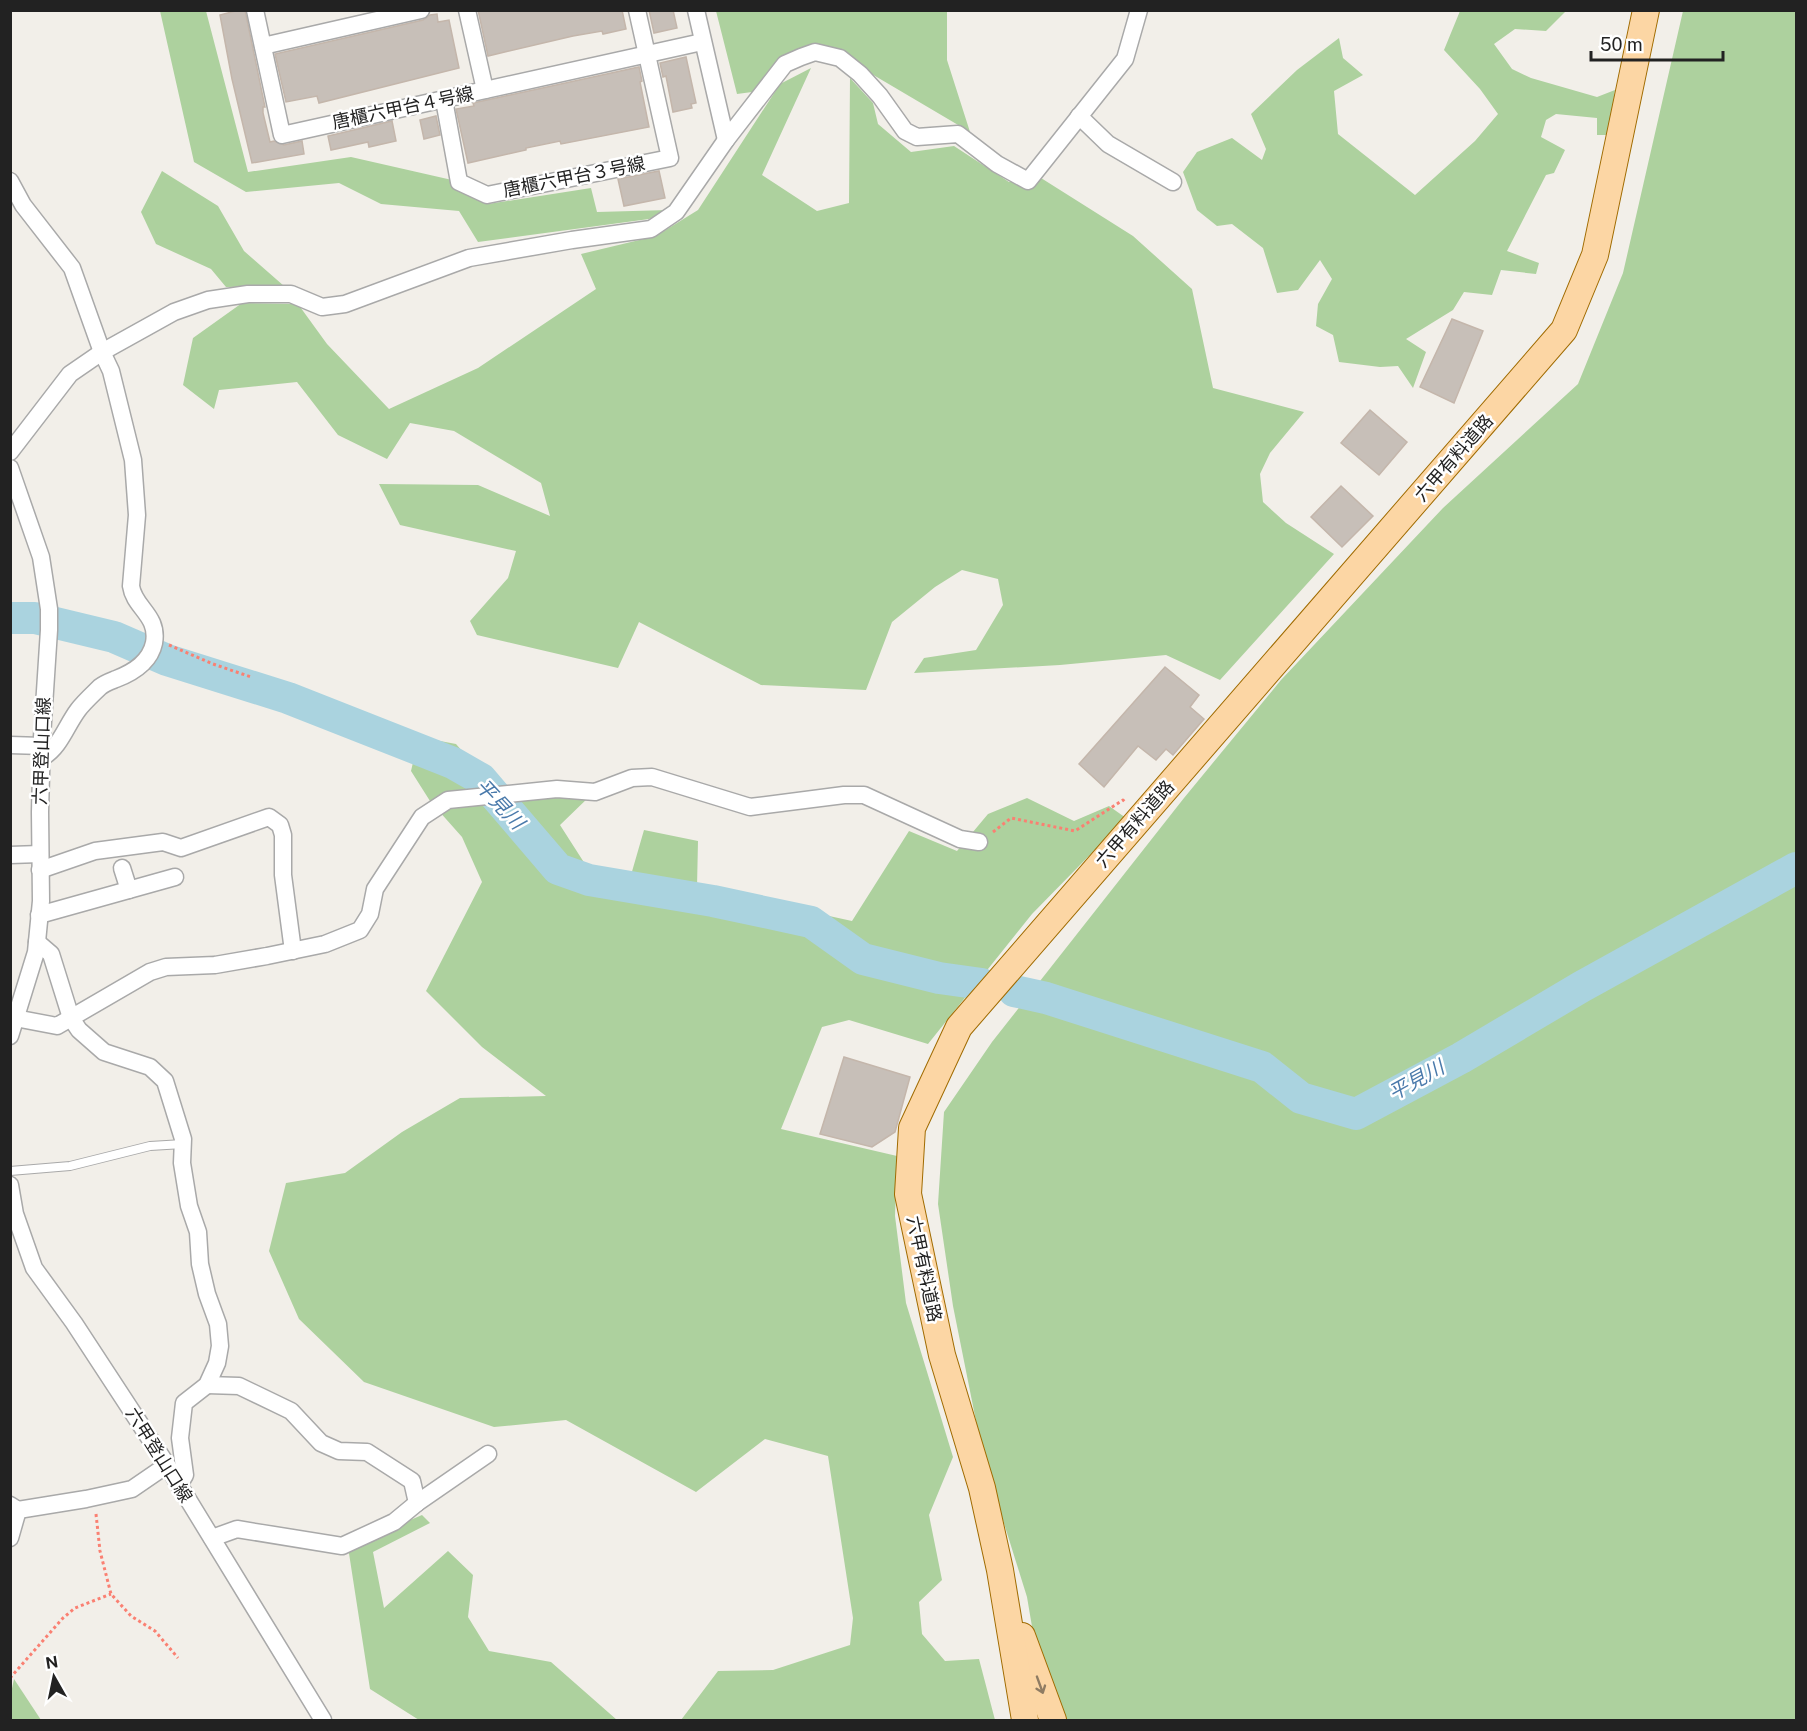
<svg xmlns="http://www.w3.org/2000/svg" width="1807" height="1731" font-family="'Public Sans','Noto Sans JP',sans-serif">
<style>
.forest{fill:#add19e}
.lines{fill:none;stroke-linecap:round;stroke-linejoin:round}
.river{stroke:#aad3df;stroke-width:32}
.building{fill:#c7bfb8;stroke:#c4b6ab;stroke-width:1.5}
.service-casing{stroke:#a9a9a9;stroke-width:10}
.minor-casing{stroke:#a9a9a9;stroke-width:19}
.primary-casing{stroke:#a06b00;stroke-width:28}
.path{stroke:#fa8072;stroke-width:3;stroke-dasharray:3 3;stroke-linecap:butt}
.service{stroke:#fff;stroke-width:8}
.minor{stroke:#fff;stroke-width:16}
.primary{stroke:#fcd6a4;stroke-width:26}
.oneway{stroke:#8f7c63}
.labels{text-anchor:middle;stroke-width:5;stroke-linejoin:round;paint-order:stroke}
.street-label{font-size:18px;fill:#222;stroke:#fff}
.water-label{font-size:20px;font-style:italic;fill:#4a7aab;stroke:#fff}
</style>
<rect width="100%" height="100%" fill="#f2efe9"/>
<!-- forest -->
<g class="forest">
<path d="M 160,11 L 206,11 L 248,172 L 351,157 L 452,180 L 468,193 L 488,204 L 591,188 L 597,212 L 669,210 L 649,219 L 478,242 L 459,211 L 381,204 L 339,183 L 246,192 L 194,162 Z"/>
<path d="M 716,11 L 947,11 L 947,60 L 970,132 L 848,60 L 806,49 L 772,69 L 752,92 L 737,94 Z"/>
<path d="M 1460,11 L 1566,11 L 1546,31 L 1515,29 L 1494,44 L 1512,69 L 1531,78 L 1597,97 L 1615,90 L 1608,135 L 1597,135 L 1597,118 L 1556,114 L 1546,120 L 1541,137 L 1565,150 L 1554,173 L 1546,175 L 1507,251 L 1539,263 L 1536,274 L 1501,270 L 1492,295 L 1464,292 L 1453,310 L 1406,339 L 1426,352 L 1413,388 L 1398,366 L 1380,367 L 1339,362 L 1333,335 L 1316,326 L 1318,304 L 1332,279 L 1320,260 L 1298,290 L 1277,293 L 1263,248 L 1232,224 L 1217,226 L 1197,210 L 1183,172 L 1197,152 L 1232,138 L 1262,160 L 1266,149 L 1251,114 L 1297,70 L 1339,38 L 1343,58 L 1363,75 L 1334,91 L 1338,134 L 1415,195 L 1475,141 L 1498,114 L 1480,89 L 1444,50 Z"/>
<path d="M 1683,11 L 1796,11 L 1796,1720 L 1061,1720 L 1040,1674 L 1027,1597 L 983,1456 L 953,1306 L 938,1204 L 944,1112 L 992,1042 L 1184,798 L 1281,680 L 1443,508 L 1578,384 L 1623,273 Z"/>
<path d="M 811,68 L 762,175 L 817,211 L 849,203 L 850,78 L 873,103 L 878,124 L 911,152 L 954,146 L 1009,182 L 1041,178 L 1133,236 L 1192,289 L 1213,388 L 1304,412 L 1270,453 L 1260,474 L 1263,502 L 1286,523 L 1334,554 L 1220,680 L 1166,655 L 1060,665 L 914,673 L 924,658 L 976,650 L 1003,605 L 998,579 L 962,570 L 935,587 L 892,622 L 866,690 L 761,685 L 639,622 L 618,668 L 477,635 L 470,621 L 508,578 L 516,551 L 400,525 L 379,484 L 478,485 L 550,516 L 541,483 L 454,431 L 410,423 L 387,459 L 338,435 L 297,382 L 219,390 L 214,409 L 183,385 L 193,338 L 242,303 L 298,304 L 327,344 L 389,409 L 478,368 L 596,289 L 581,254 L 656,236 L 698,210 L 780,84 Z"/>
<path d="M 162,171 L 218,206 L 244,251 L 284,286 L 226,287 L 211,269 L 156,244 L 141,212 Z"/>
<path d="M 419,737 L 456,744 L 503,798 L 590,796 L 560,825 L 585,864 L 631,875 L 644,830 L 698,841 L 697,887 L 852,921 L 909,831 L 957,851 L 988,814 L 1027,798 L 1074,821 L 1109,806 L 1126,818 L 1032,914 L 928,1044 L 849,1020 L 822,1027 L 781,1129 L 897,1156 L 895,1216 L 906,1303 L 953,1457 L 929,1515 L 942,1580 L 919,1602 L 922,1634 L 945,1661 L 979,1659 L 995,1720 L 681,1720 L 718,1671 L 773,1670 L 850,1645 L 853,1618 L 828,1456 L 765,1439 L 696,1492 L 566,1420 L 494,1427 L 364,1382 L 299,1319 L 269,1251 L 286,1183 L 345,1173 L 402,1132 L 460,1098 L 546,1096 L 482,1047 L 426,991 L 482,882 L 462,837 L 430,801 L 411,771 Z"/>
<path d="M 422,1515 L 430,1523 L 373,1552 L 384,1608 L 448,1551 L 473,1575 L 468,1617 L 489,1651 L 551,1662 L 617,1720 L 419,1720 L 370,1689 L 348,1547 Z"/>
<path d="M 14,1679 L 41,1720 L 11,1720 L 11,1693 Z"/>
</g>
<g class="lines">
<!-- river -->
<g class="river">
<path d="M 10,618 L 35,618 L 114,637 L 167,660 L 288,698 L 453,763 L 481,779 L 558,869 L 589,880 L 713,901 L 811,922 L 863,959 L 939,978 L 982,984"/>
<path d="M 1014,991 L 1046,998 L 1262,1067 L 1301,1098 L 1356,1114 L 1461,1058 L 1581,987 L 1796,868"/>
</g>
</g>
<!-- building -->
<g class="building">
<path d="M 239,10 L 245,10 L 265,107 L 263,107 L 263,113 L 270,142 L 274,141 L 284,145 L 302,141 L 304,154 L 252,163 L 232,79 L 220,15 Z"/>
<path d="M 478,10 L 622,10 L 626,29 L 603,34 L 602,31 L 573,36 L 488,56 Z"/>
<path d="M 649,10 L 673,10 L 677,28 L 654,33 Z"/>
<path d="M 437,14 L 438,22 L 449,20 L 459,68 L 319,103 L 317,96 L 286,102 L 275,54 L 423,20 L 430,15 Z"/>
<path d="M 686,57 L 696,103 L 691,104 L 692,108 L 673,112 L 666,76 L 663,77 L 660,63 Z"/>
<path d="M 639,67 L 642,81 L 640,82 L 649,127 L 561,144 L 560,141 L 526,148 L 526,150 L 468,163 L 456,109 L 474,106 L 473,103 Z"/>
<path d="M 436,116 L 440,135 L 424,139 L 420,120 Z"/>
<path d="M 392,121 L 396,141 L 369,147 L 368,142 L 331,150 L 328,136 Z"/>
<path d="M 659,171 L 665,198 L 624,206 L 618,179 Z"/>
<path d="M 1452,319 L 1483,331 L 1454,403 L 1420,387 Z"/>
<path d="M 1370,410 L 1407,442 L 1379,475 L 1341,443 Z"/>
<path d="M 1341,486 L 1373,516 L 1342,547 L 1311,517 Z"/>
<path d="M 1165,667 L 1199,695 L 1190,707 L 1204,719 L 1173,755 L 1166,749 L 1156,760 L 1138,746 L 1104,787 L 1079,764 Z"/>
<path d="M 844,1057 L 910,1077 L 895,1132 L 872,1147 L 820,1134 Z"/>
</g>
<g class="lines">
<!-- service casing -->
<g class="service-casing">
<path id="service" d="M 10,1171 L 70,1166 L 150,1146 L 183,1144"/>
</g>
<!-- minor casing -->
<g class="minor-casing">
<g id="minor">
<path d="M 255,10 L 282,135 L 702,42"/>
<path d="M 467,10 L 485,90"/>
<path d="M 696,10 L 726,140"/>
<path d="M 263,46 L 421,10"/>
<path d="M 444,100 L 459,182 L 487,195 L 670,158 L 637,10"/>
<path d="M 1079,116 L 1108,144 L 1173,182"/>
<path d="M 10,181 L 23,205 L 72,268 L 102,352 L 111,371 L 133,460 L 137,515 L 131,586 C 134,608 159,615 154,643 C 150,662 134,672 116,679 C 111,681 105,683 100,687 C 93,694 84,702 78,710 C 66,726 60,747 43,757"/>
<path d="M 10,452 L 70,374 L 102,352 L 174,312 L 208,300 L 248,294 L 291,294 L 322,307 L 345,304 L 469,258 L 572,240 L 651,229 L 676,212 L 726,140 L 785,64 L 801,57 L 815,52 L 840,58 L 860,74 L 880,96 L 905,131 L 917,137 L 958,134 L 997,164 L 1028,181 L 1125,59 L 1139,10"/>
<path d="M 10,468 L 41,557 L 49,609 L 49,630 L 42,737 L 40,812 L 41,901 L 36,952 L 10,1036"/>
<path d="M 10,745 L 42,746"/>
<path d="M 10,855 L 40,854"/>
<path d="M 122,868 L 129,890"/>
<path d="M 40,870 L 95,851 L 163,842 L 181,848 L 269,817 L 280,825 L 283,835 L 283,875 L 293,951"/>
<path d="M 39,915 L 175,877"/>
<path d="M 37,942 L 51,954 L 71,1018 L 79,1030 L 104,1052 L 150,1067 L 165,1081 L 183,1139 L 182,1163 L 189,1206 L 198,1232 L 200,1264 L 207,1294 L 218,1324 L 220,1346 L 217,1363 L 207,1385 L 184,1403 L 180,1438 L 185,1475 L 179,1485"/>
<path d="M 15,1018 L 57,1026 L 150,972 L 166,967 L 215,965 L 267,956 L 325,944 L 360,930 L 370,914 L 375,889 L 422,817 L 448,800 L 557,789 L 595,792 L 632,778 L 652,777 L 750,807 L 844,795 L 864,795 L 960,839 L 979,842"/>
<path d="M 10,1185 L 15,1214 L 34,1268 L 74,1323 L 167,1465 L 323,1720"/>
<path d="M 207,1385 L 239,1386 L 291,1411 L 321,1443 L 339,1451 L 367,1452 L 412,1481 L 417,1503"/>
<path d="M 10,1505 L 18,1510 L 86,1499 L 132,1489 L 167,1465"/>
<path d="M 10,1538 L 18,1510"/>
<path d="M 212,1538 L 237,1529 L 342,1546 L 394,1522 L 417,1503 L 488,1454"/>
</g>
</g>
<!-- primary casing -->
<g class="primary-casing">
<g id="primary">
<path d="M 1022,1636 L 1053,1720"/>
<path d="M 1025,1720 L 1000,1570 L 982,1488 L 942,1355 L 908,1194 L 912,1128 L 959,1027 L 1564,330 L 1595,255 L 1646,10"/>
</g>
</g>
<!-- path -->
<g class="path">
<path d="M 169,645 L 213,664 L 251,677"/>
<path d="M 993,832 L 1011,818 L 1075,831 L 1123,800 L 1126,803"/>
<path d="M 96,1514 L 100,1551 L 111,1594 L 131,1616 L 155,1631 L 178,1658"/>
<path d="M 10,1678 L 63,1618 L 75,1608 L 111,1594"/>
</g>
<!-- service -->
<use href="#service" class="service"/>
<!-- minor -->
<use href="#minor" class="minor"/>
<!-- primary -->
<use href="#primary" class="primary"/>
</g>
<!-- one-way arrows -->
<defs><path id="oneway-shaft" d="M-6 0H5M1.5-3L5.5 0L1.5 3" fill="none" stroke-width="1.6" stroke-linecap="round" stroke-linejoin="round" transform="scale(1.5)"/></defs>
<use class="oneway" href="#oneway-shaft" transform="translate(1040 1685) rotate(70)"/>
<g class="labels">
<!-- street labels -->
<g class="street-label">
<text transform="translate(403 108) rotate(-12)" y="6">唐櫃六甲台４号線</text>
<text transform="translate(574 177) rotate(-11)" y="6">唐櫃六甲台３号線</text>
<text transform="translate(1454 458) rotate(-49)" y="6">六甲有料道路</text>
<text transform="translate(42 751) rotate(-88)" y="6">六甲登山口線</text>
<text transform="translate(1135 824) rotate(-49)" y="6">六甲有料道路</text>
<text transform="translate(924 1269) rotate(78)" y="6">六甲有料道路</text>
<text transform="translate(159 1455) rotate(58)" y="6">六甲登山口線</text>
</g>
<!-- water labels -->
<g class="water-label">
<text transform="translate(500 804) rotate(47)" y="7">平見川</text>
<text transform="translate(1416 1080) rotate(-29)" y="7">平見川</text>
</g>
</g>
<!-- border -->
<rect width="1807" height="1731" fill="none" stroke="#222222" stroke-width="24"/>
<!-- north arrow -->
<g transform="translate(54 1677) rotate(351)" stroke="#ffffff" stroke-width="4.5" paint-order="stroke">
<path d="M0-4.5L10 22L0 15L-10 22Z" fill="#222222"/>
<text y="-9" font-size="16" font-weight="bold" text-anchor="middle" fill="#222222">N</text>
</g>
<!-- scale -->
<path d="M1591 51v9h132v-9" fill="none" stroke="#222222" stroke-width="3"/>
<text x="1600" y="51" font-size="18" fill="#222222" stroke="#ffffff" stroke-width="4.5" paint-order="stroke">50 m</text>
</svg>
